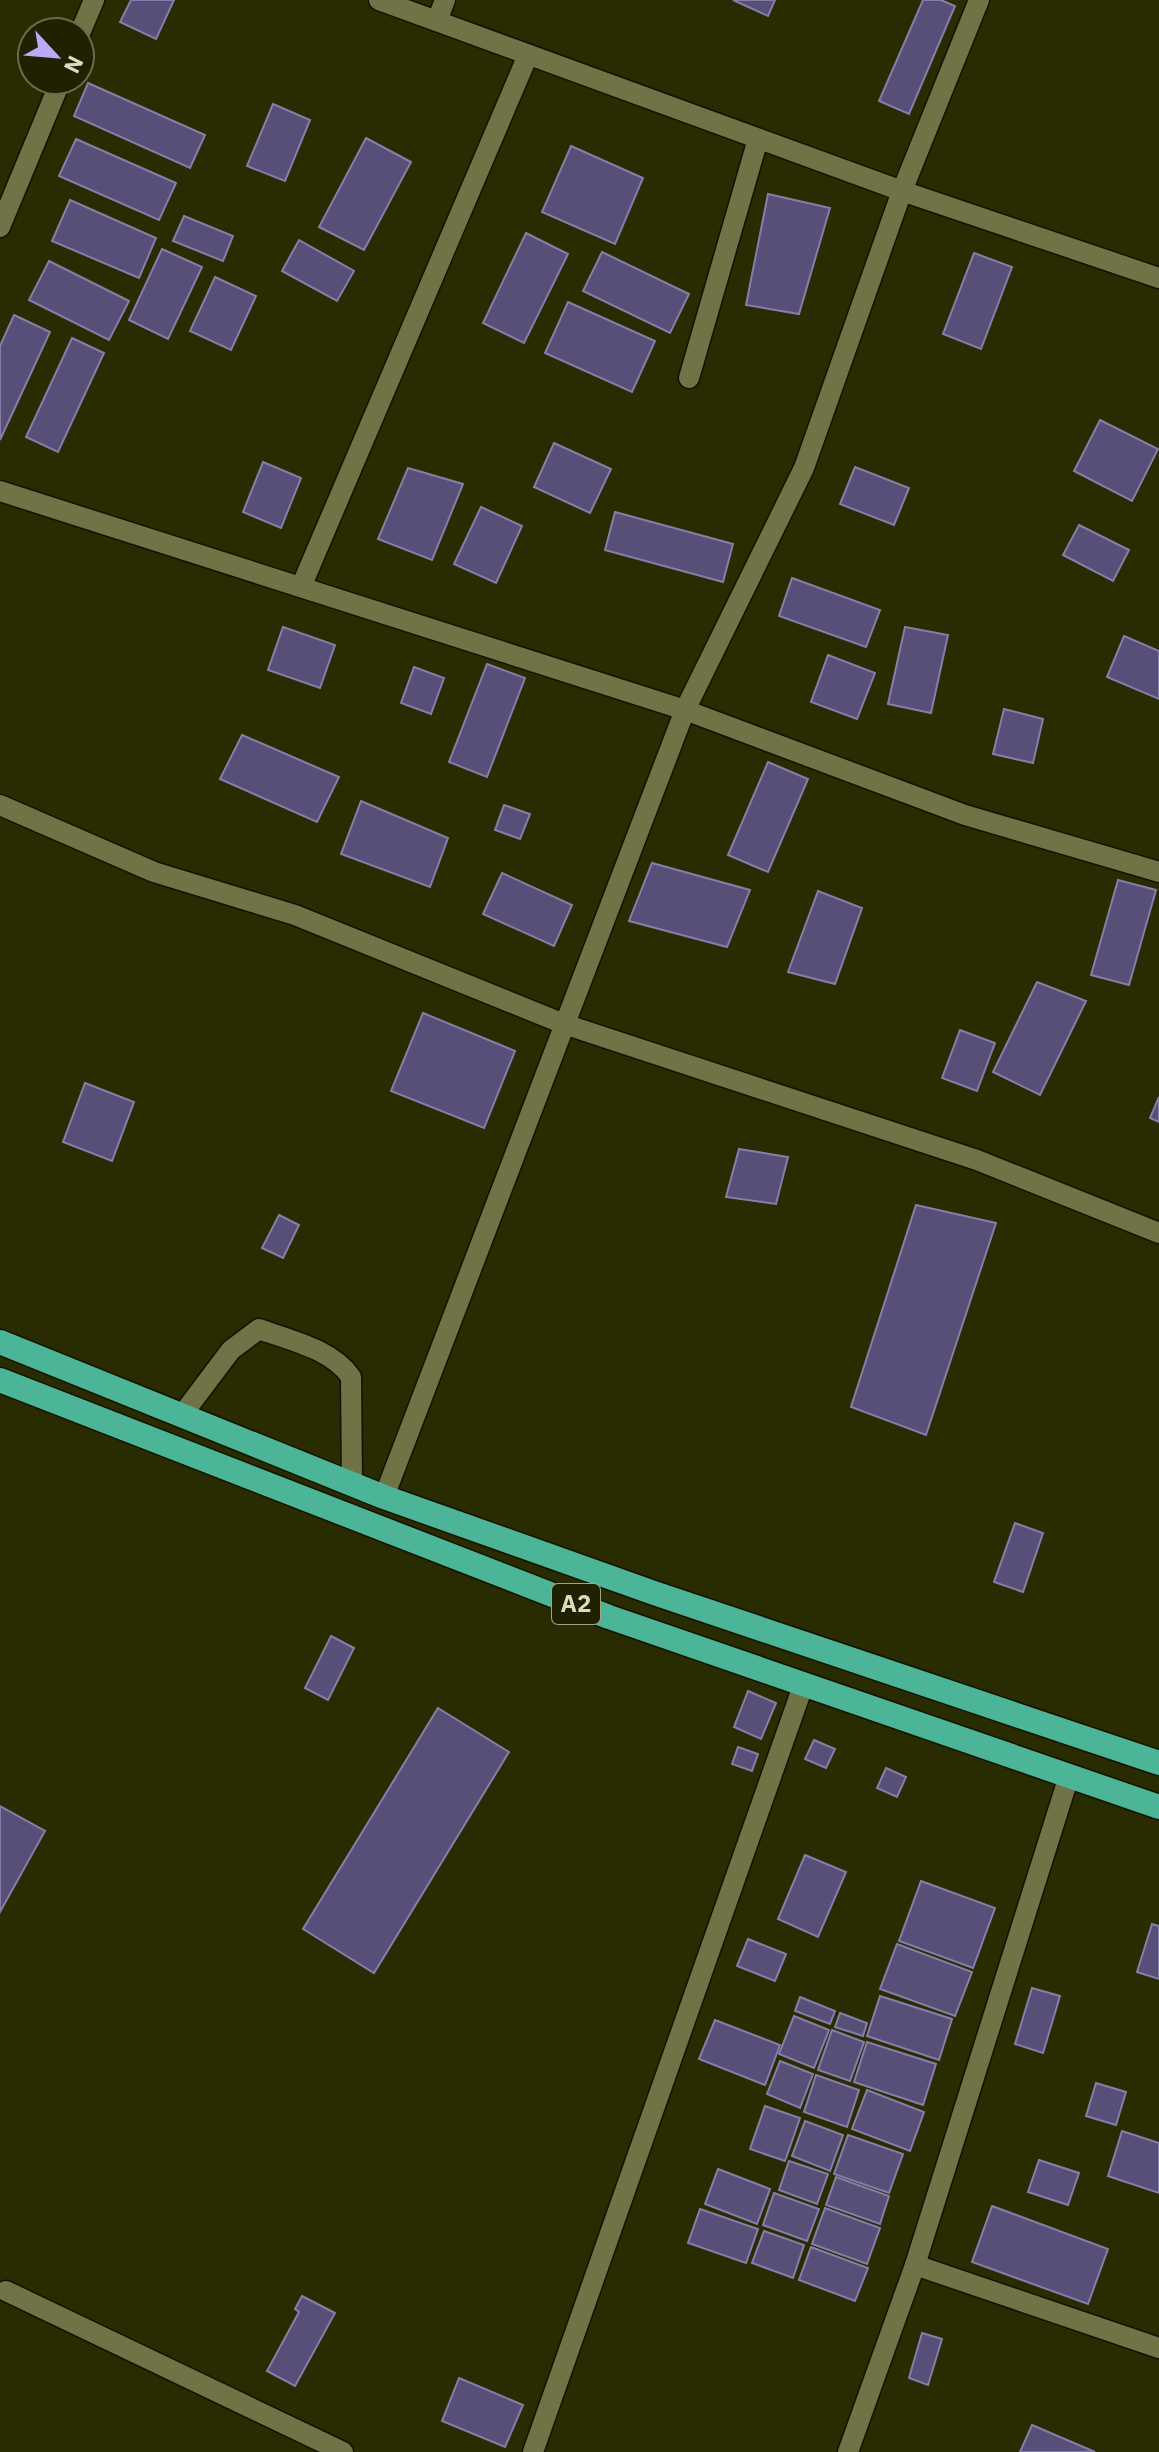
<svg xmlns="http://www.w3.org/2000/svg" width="1159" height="2452" font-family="'IBM Plex Sans',sans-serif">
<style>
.building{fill:#574f78;stroke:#867eaa;stroke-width:2}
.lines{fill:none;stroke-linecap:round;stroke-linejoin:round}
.minor-casing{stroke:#121300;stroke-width:23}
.highway-casing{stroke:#121300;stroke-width:27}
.minor{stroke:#6f7345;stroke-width:20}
.highway{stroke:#4cb598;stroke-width:24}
.labels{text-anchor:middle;stroke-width:6;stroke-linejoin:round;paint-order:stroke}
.shield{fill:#202100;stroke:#a2a388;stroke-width:2}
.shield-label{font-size:24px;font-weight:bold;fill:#d9dbc3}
</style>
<rect width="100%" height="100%" fill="#292b00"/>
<!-- building -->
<g class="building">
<path d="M 131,0 L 174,0 L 156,39 L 120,22 Z"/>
<path d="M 733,0 L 775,0 L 768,16 Z"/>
<path d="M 923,0 L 941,0 L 955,6 L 909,114 L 879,101 Z"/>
<path d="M 88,83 L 205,135 L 190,168 L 74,116 Z"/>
<path d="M 273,104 L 310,120 L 285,181 L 247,166 Z"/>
<path d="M 366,138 L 411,162 L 364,250 L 319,227 Z"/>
<path d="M 76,139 L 176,183 L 159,220 L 59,176 Z"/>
<path d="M 571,146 L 643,178 L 615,244 L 542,212 Z"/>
<path d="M 768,194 L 830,208 L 799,314 L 746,305 Z"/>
<path d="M 70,200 L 156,238 L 139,278 L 52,241 Z"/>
<path d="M 184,216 L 233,236 L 223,261 L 173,241 Z"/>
<path d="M 526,233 L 568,254 L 524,343 L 483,323 Z"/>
<path d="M 299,240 L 354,271 L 337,301 L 282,271 Z"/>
<path d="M 162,249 L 202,267 L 168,339 L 129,320 Z"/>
<path d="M 602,252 L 689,294 L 670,333 L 583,291 Z"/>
<path d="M 974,253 L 1012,267 L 981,349 L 943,334 Z"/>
<path d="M 49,261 L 129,301 L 109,340 L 29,300 Z"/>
<path d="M 215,277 L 256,296 L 231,350 L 190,331 Z"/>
<path d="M 568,302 L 655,341 L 632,392 L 545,353 Z"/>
<path d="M 14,315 L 50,332 L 0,440 L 0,346 Z"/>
<path d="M 72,338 L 104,353 L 58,452 L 26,437 Z"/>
<path d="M 1100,420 L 1158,449 L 1132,501 L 1074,471 Z"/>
<path d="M 554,443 L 611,469 L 590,513 L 534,487 Z"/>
<path d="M 263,462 L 301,478 L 281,528 L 243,512 Z"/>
<path d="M 855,467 L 909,488 L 894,525 L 840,504 Z"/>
<path d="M 408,468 L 463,484 L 432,560 L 378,539 Z"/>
<path d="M 481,507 L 522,526 L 496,583 L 454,564 Z"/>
<path d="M 615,512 L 733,544 L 723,582 L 605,550 Z"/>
<path d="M 1079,525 L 1129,550 L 1113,581 L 1063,555 Z"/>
<path d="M 792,578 L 880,610 L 866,647 L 779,616 Z"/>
<path d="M 283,627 L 335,645 L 320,688 L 268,670 Z"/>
<path d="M 905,627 L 948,635 L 931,713 L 888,704 Z"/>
<path d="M 1124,636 L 1159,651 L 1159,699 L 1107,677 Z"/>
<path d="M 828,655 L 875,673 L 857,719 L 811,702 Z"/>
<path d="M 487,664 L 525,678 L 487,777 L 449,762 Z"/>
<path d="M 414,667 L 444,678 L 431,714 L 401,703 Z"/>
<path d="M 1004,709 L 1043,719 L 1033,763 L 993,754 Z"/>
<path d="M 242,735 L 339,777 L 317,822 L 220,779 Z"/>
<path d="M 768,762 L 808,779 L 768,872 L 728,855 Z"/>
<path d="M 361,801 L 448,838 L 430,887 L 341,854 Z"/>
<path d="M 504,805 L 530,814 L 520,839 L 495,830 Z"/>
<path d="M 652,863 L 750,890 L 727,947 L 629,921 Z"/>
<path d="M 502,873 L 572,905 L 554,946 L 483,914 Z"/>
<path d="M 1118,880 L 1156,890 L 1129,985 L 1091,975 Z"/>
<path d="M 818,891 L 862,908 L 835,984 L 788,972 Z"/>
<path d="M 1037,982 L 1086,1001 L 1040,1095 L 993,1072 Z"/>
<path d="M 423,1013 L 515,1051 L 484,1128 L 391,1091 Z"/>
<path d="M 960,1030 L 995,1043 L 977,1091 L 942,1078 Z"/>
<path d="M 85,1083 L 134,1102 L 112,1161 L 63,1142 Z"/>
<path d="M 1159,1097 L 1159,1122 L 1150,1118 Z"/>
<path d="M 739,1149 L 788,1157 L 776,1204 L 726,1197 Z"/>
<path d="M 916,1205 L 996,1223 L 926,1435 L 851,1407 Z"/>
<path d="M 279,1215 L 299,1225 L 283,1258 L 262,1248 Z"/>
<path d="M 1015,1523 L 1043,1533 L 1023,1592 L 994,1582 Z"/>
<path d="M 331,1636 L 354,1648 L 328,1700 L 305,1688 Z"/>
<path d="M 748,1691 L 776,1703 L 761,1739 L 734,1727 Z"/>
<path d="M 438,1708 L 509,1752 L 374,1973 L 303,1929 Z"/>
<path d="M 814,1740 L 835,1749 L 826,1768 L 805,1759 Z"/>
<path d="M 738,1747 L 758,1754 L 752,1771 L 732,1764 Z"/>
<path d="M 886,1768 L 906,1777 L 897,1797 L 877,1788 Z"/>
<path d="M 0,1806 L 45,1831 L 0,1912 Z"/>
<path d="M 805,1855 L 846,1872 L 818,1937 L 778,1919 Z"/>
<path d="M 921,1881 L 995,1908 L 973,1968 L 899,1941 Z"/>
<path d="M 1152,1924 L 1159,1926 L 1159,1979 L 1137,1972 Z"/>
<path d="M 748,1939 L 786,1954 L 775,1981 L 737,1966 Z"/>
<path d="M 897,1944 L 972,1972 L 955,2016 L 880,1989 Z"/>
<path d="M 1032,1988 L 1060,1996 L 1043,2053 L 1015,2044 Z"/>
<path d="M 880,1996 L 952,2019 L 939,2060 L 867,2036 Z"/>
<path d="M 800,1997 L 835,2011 L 830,2024 L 795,2011 Z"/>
<path d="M 840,2013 L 867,2023 L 863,2036 L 835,2027 Z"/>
<path d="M 794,2016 L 829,2030 L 814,2068 L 779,2054 Z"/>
<path d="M 715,2020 L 780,2045 L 765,2085 L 699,2059 Z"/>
<path d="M 832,2030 L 864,2042 L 850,2081 L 818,2070 Z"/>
<path d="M 867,2042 L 936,2064 L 923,2105 L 854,2082 Z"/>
<path d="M 780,2061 L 813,2074 L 800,2108 L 767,2094 Z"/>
<path d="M 816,2075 L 859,2090 L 847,2127 L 804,2112 Z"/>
<path d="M 1096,2083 L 1126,2092 L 1116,2125 L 1086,2116 Z"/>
<path d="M 867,2090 L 924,2112 L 910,2151 L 852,2129 Z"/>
<path d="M 765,2106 L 800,2118 L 785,2161 L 750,2149 Z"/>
<path d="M 805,2121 L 843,2135 L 830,2171 L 792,2156 Z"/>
<path d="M 1122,2131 L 1159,2143 L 1159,2193 L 1108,2176 Z"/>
<path d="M 848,2135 L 903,2154 L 889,2193 L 834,2174 Z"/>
<path d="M 1039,2160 L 1079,2173 L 1068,2205 L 1028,2192 Z"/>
<path d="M 789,2161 L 828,2174 L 817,2204 L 779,2190 Z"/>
<path d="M 718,2169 L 770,2189 L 757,2224 L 705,2204 Z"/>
<path d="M 836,2177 L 889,2196 L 880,2224 L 826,2205 Z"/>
<path d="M 774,2193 L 819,2209 L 807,2241 L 763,2225 Z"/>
<path d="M 992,2206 L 1108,2249 L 1088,2304 L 972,2262 Z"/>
<path d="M 825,2208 L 880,2228 L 867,2264 L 812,2244 Z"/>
<path d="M 700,2209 L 758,2229 L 746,2263 L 688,2243 Z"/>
<path d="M 764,2231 L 804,2245 L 793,2278 L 752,2263 Z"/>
<path d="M 811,2247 L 868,2268 L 855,2301 L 799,2280 Z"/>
<path d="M 302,2296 L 335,2313 L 295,2386 L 267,2371 L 299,2312 L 295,2309 Z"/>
<path d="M 922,2333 L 942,2339 L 928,2385 L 909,2378 Z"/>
<path d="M 459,2378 L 523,2405 L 505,2447 L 442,2421 Z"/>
<path d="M 1032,2425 L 1095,2452 L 1020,2452 Z"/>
</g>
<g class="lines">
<!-- minor casing -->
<g class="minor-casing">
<g id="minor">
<path d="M 379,0 L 902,191 L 1159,278"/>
<path d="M 437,21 L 445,0"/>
<path d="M 80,33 L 94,0"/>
<path d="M 0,227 L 61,80"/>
<path d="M 689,378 L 758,139"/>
<path d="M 0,491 L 685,710 L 965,815 L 1159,872"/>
<path d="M 301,587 L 528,55"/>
<path d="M 0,805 L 154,872 L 295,915 L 564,1024 L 977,1160 L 1159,1233"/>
<path d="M 182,1415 L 231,1350 L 259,1329 C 289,1340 332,1349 351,1377 L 352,1484"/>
<path d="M 384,1497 L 685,710 L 804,468 L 902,191 L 979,0"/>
<path d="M 915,2265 L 1159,2348"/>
<path d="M 6,2291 L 343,2452"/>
<path d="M 533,2452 L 803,1686"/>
<path d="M 848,2452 L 915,2265 L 1069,1776"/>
</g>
</g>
<!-- highway casing -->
<g class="highway-casing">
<g id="highway">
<path d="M 0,1342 L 384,1497 L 654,1593 L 1159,1763"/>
<path d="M 0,1380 L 609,1617 L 1159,1807"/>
</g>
</g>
<!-- minor -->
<use href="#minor" class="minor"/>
<!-- highway -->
<use href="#highway" class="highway"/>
</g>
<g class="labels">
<!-- shield labels -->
<rect class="shield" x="552" y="1584" width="48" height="40" rx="6"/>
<g class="shield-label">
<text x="576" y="1612">A2</text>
</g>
</g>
<!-- north arrow -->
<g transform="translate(56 56) rotate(116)"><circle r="38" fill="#202100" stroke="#6a6b4e" stroke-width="2"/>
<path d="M0-6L14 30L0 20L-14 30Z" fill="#b9abf7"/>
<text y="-12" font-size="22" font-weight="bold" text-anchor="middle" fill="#d9dbc3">N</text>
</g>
</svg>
